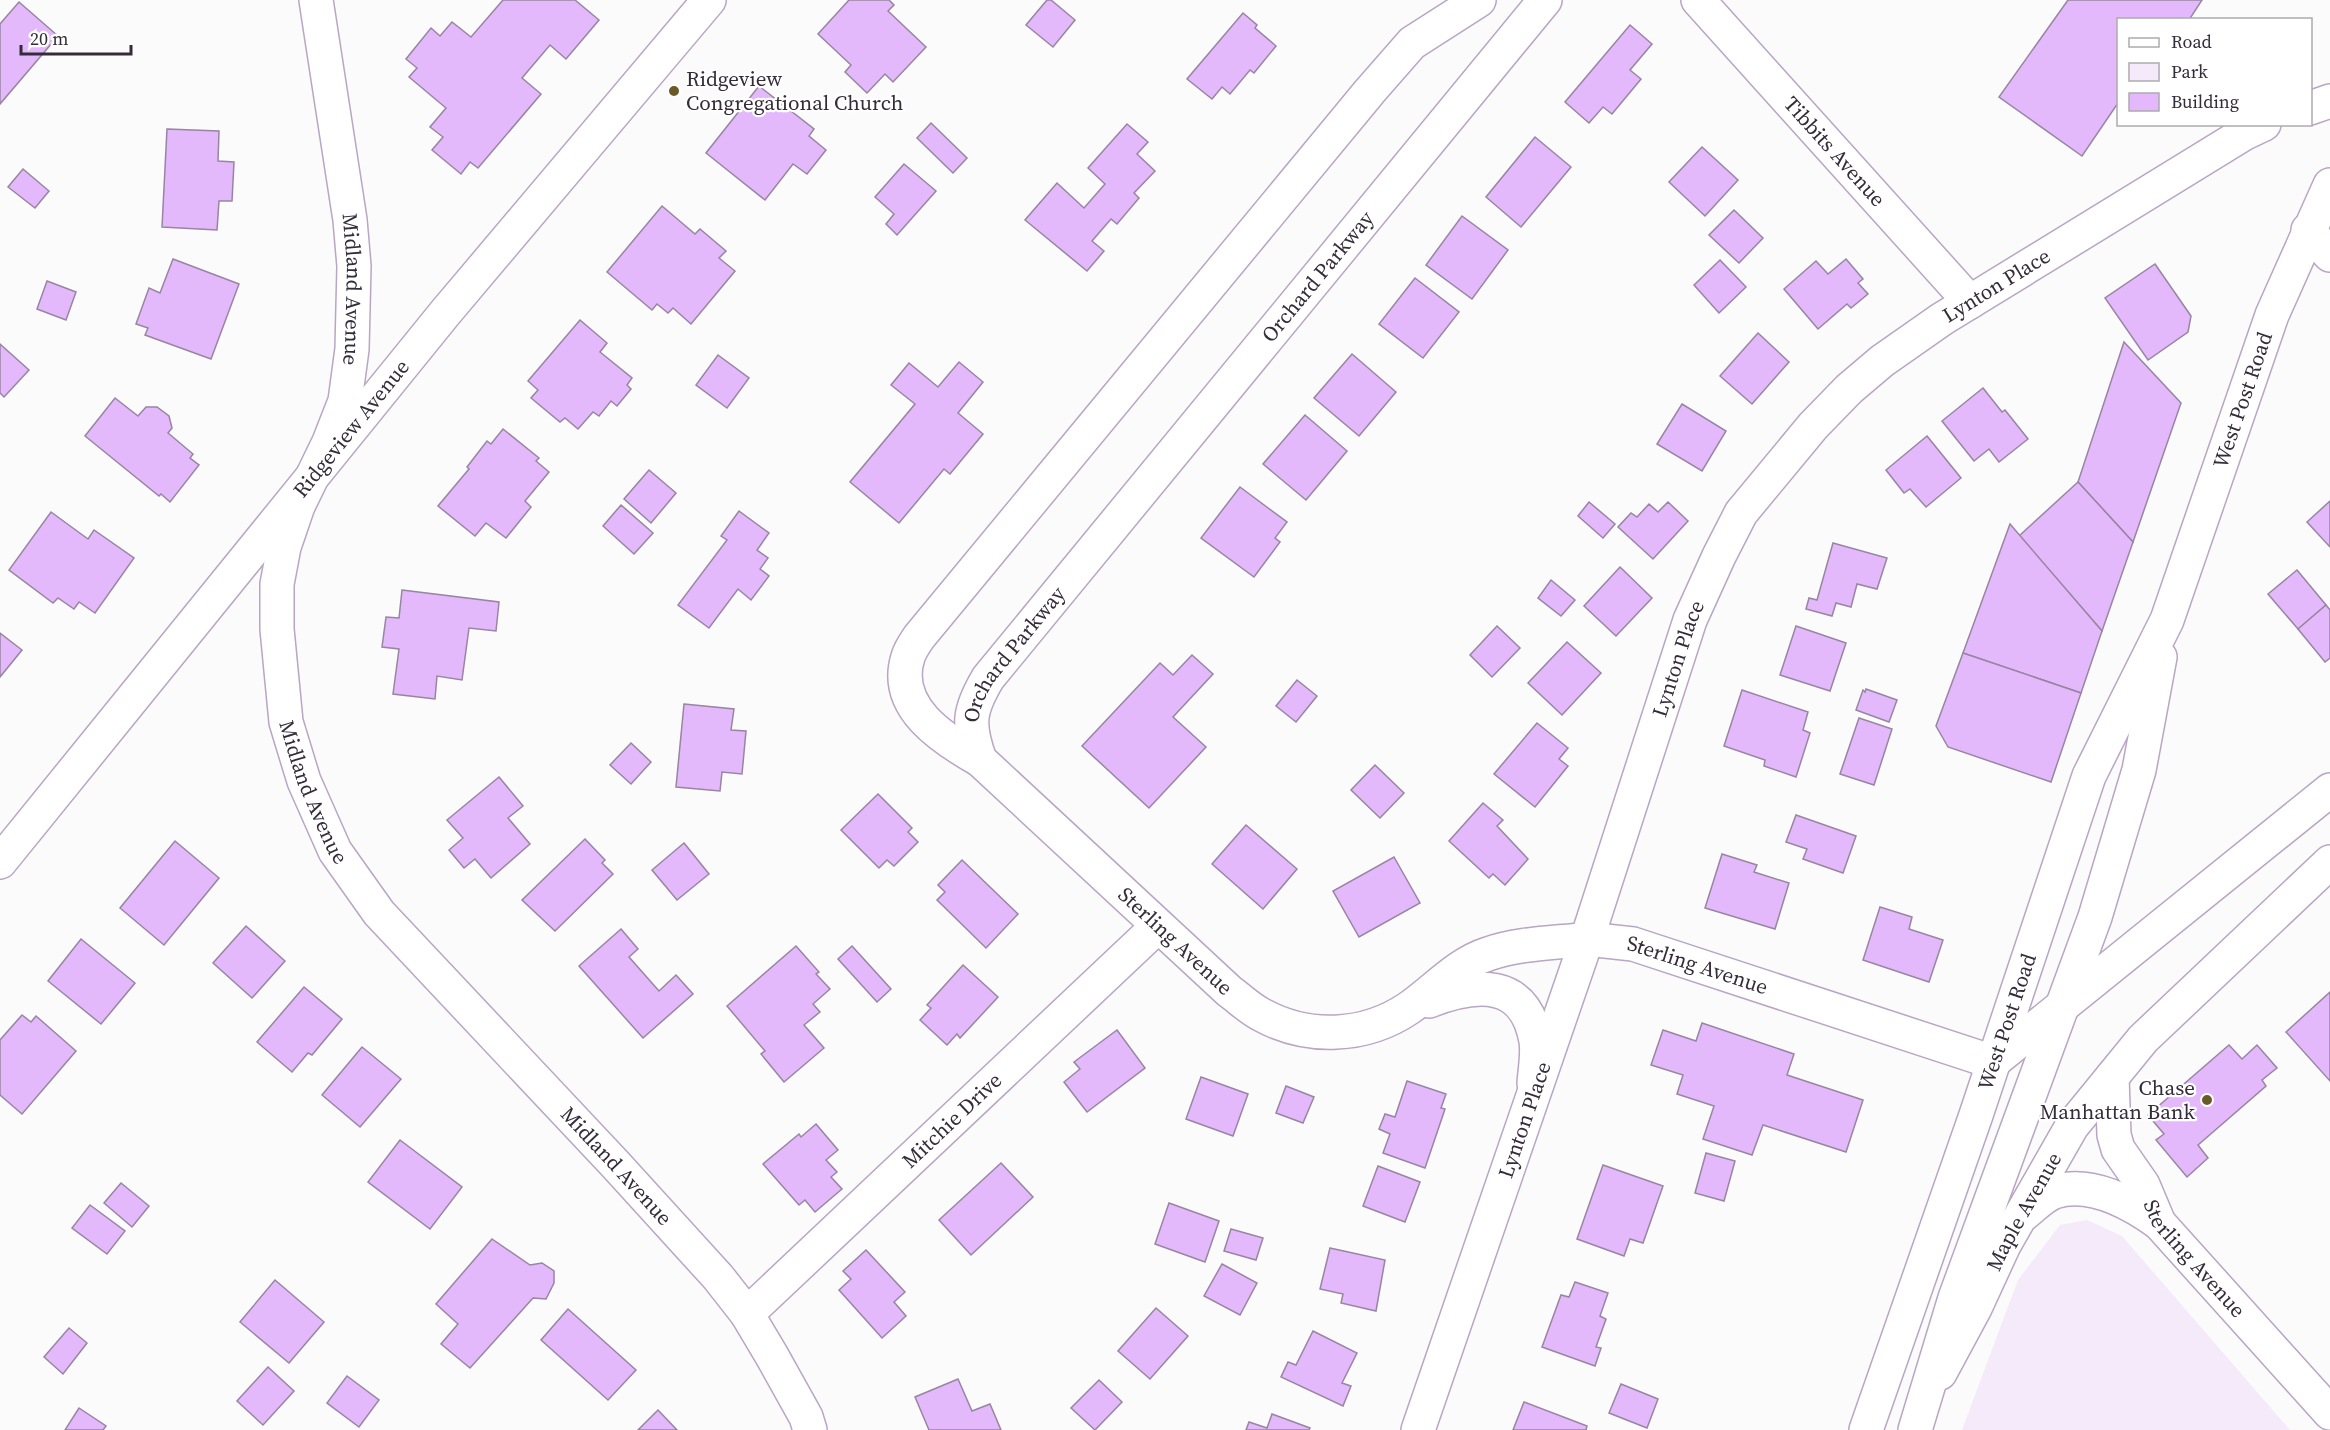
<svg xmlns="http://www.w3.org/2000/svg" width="2330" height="1430" font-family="'Source Serif 4',serif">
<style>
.green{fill:#f4eafa}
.building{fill:#e4b9fb;stroke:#9785a2;stroke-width:1.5}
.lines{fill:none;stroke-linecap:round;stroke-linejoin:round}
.street-casing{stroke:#b9a5c4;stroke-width:36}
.secondary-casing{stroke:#b9a5c4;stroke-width:36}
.primary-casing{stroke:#b9a5c4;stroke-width:36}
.street{stroke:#fff;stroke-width:33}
.secondary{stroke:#fff;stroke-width:33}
.primary{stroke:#fff;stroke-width:33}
.poi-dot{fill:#6b5a28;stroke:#fff;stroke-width:2}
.labels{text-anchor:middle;stroke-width:4.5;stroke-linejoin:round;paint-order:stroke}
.poi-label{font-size:21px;fill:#342d39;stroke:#fff;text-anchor:start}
.street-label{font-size:21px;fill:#342d39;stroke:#fff}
</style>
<rect width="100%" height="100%" fill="#fbfbfb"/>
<!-- green -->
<path class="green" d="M 2087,1220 L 2122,1236 L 2290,1430 L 1962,1430 L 2018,1280 L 2060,1225 Z"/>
<!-- building -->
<g class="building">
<path d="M 503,0 L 575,0 L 599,20 L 566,59 L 550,45 L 522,78 L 541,94 L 478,168 L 470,162 L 461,174 L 432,150 L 443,137 L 430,127 L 446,108 L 409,77 L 417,68 L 406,59 L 431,28 L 440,36 L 452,22 L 471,37 Z"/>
<path d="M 849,0 L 889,0 L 894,5 L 888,11 L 926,47 L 893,82 L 885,74 L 867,93 L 845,72 L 851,65 L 818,34 Z"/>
<path d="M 1047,0 L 1051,0 L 1075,20 L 1053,47 L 1026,25 Z"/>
<path d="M 2068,0 L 2202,0 L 2189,20 L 2118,20 L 2118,103 L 2082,156 L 1999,97 Z"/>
<path d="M 19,2 L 58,36 L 0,104 L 0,24 Z"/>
<path d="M 1243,13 L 1257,25 L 1255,28 L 1276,46 L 1254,73 L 1250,70 L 1230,94 L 1222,87 L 1212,99 L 1187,79 Z"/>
<path d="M 1630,25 L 1652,44 L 1630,70 L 1641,79 L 1612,114 L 1603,107 L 1589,123 L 1565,102 Z"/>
<path d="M 759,86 L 814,129 L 809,136 L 826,150 L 807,174 L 793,164 L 765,200 L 706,153 Z"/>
<path d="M 931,123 L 967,158 L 953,173 L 917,138 Z"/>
<path d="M 1127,124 L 1148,142 L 1137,154 L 1155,171 L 1134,193 L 1139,198 L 1117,224 L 1111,219 L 1092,241 L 1104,251 L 1087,271 L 1025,220 L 1057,183 L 1084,208 L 1105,184 L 1088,168 Z"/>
<path d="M 167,129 L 219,131 L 218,161 L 234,162 L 232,201 L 219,201 L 217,230 L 162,227 Z"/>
<path d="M 1535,137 L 1571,167 L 1521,227 L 1486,197 Z"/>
<path d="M 1702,147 L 1738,180 L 1705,216 L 1669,182 Z"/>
<path d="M 904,164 L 936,191 L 897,235 L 886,224 L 894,214 L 875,197 Z"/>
<path d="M 23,169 L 49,191 L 35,208 L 8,187 Z"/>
<path d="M 662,206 L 695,234 L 700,229 L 726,251 L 719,258 L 735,271 L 691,324 L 673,308 L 668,313 L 657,304 L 652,310 L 607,272 Z"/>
<path d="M 1734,210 L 1763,238 L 1739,263 L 1709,235 Z"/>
<path d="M 1462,216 L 1508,250 L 1472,299 L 1426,265 Z"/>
<path d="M 173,259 L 239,284 L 211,359 L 145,335 L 148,328 L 136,324 L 149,288 L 160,293 Z"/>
<path d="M 1846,259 L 1863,279 L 1858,283 L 1868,294 L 1851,308 L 1847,304 L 1818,329 L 1784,289 L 1816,261 L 1828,274 Z"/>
<path d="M 1720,260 L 1746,287 L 1719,313 L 1694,285 Z"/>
<path d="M 2155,264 L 2191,316 L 2188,332 L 2148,360 L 2105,298 Z"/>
<path d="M 1415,278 L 1459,312 L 1423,358 L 1379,324 Z"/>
<path d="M 47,281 L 76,292 L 66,320 L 37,309 Z"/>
<path d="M 580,320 L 607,343 L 600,352 L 632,378 L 627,385 L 631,389 L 617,406 L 611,401 L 599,416 L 593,412 L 578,429 L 565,418 L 560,422 L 531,398 L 538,390 L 528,381 Z"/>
<path d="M 1758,333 L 1789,362 L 1752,404 L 1720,376 Z"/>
<path d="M 2124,342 L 2181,403 L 2133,542 L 2078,482 Z"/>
<path d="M 0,344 L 29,370 L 4,397 L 0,393 Z"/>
<path d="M 1352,354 L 1396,392 L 1359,436 L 1314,398 Z"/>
<path d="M 718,355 L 749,378 L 727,408 L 696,385 Z"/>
<path d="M 959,362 L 983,382 L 958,413 L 983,434 L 950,474 L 944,469 L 899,523 L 850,482 L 915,404 L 891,385 L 909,363 L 938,387 Z"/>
<path d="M 1983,388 L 2002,412 L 2005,410 L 2028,439 L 1999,462 L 1989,449 L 1974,461 L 1942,421 Z"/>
<path d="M 115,398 L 138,416 L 146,407 L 157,407 L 169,416 L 172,428 L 168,433 L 193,454 L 190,458 L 199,465 L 170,502 L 161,494 L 159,496 L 85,436 Z"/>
<path d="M 1682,404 L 1726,431 L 1702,471 L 1657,444 Z"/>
<path d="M 1305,415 L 1347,451 L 1306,500 L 1263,464 Z"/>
<path d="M 503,429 L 539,458 L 536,461 L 549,472 L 525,501 L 531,507 L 506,538 L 486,523 L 475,536 L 438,506 L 469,469 L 467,467 L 487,441 L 491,444 Z"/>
<path d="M 1927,436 L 1961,478 L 1926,507 L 1910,489 L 1904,493 L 1886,470 Z"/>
<path d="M 649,470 L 676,493 L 651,523 L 624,499 Z"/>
<path d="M 2078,482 L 2133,542 L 2102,631 L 2019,536 Z"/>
<path d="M 1240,487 L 1287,522 L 1275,538 L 1280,542 L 1254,577 L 1201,538 Z"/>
<path d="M 2330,501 L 2330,547 L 2307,522 Z"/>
<path d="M 1589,502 L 1615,524 L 1603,538 L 1578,516 Z"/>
<path d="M 1668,502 L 1688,521 L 1653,559 L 1618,527 L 1631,513 L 1637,517 L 1649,504 L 1658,512 Z"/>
<path d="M 621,505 L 653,533 L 634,554 L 603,526 Z"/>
<path d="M 739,511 L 769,533 L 757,550 L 768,558 L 760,569 L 769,576 L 751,600 L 738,589 L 709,628 L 678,605 L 727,540 L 721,536 Z"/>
<path d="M 51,512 L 88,539 L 94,530 L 134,558 L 95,613 L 79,602 L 74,609 L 58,598 L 53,603 L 9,570 Z"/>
<path d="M 2010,524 L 2102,631 L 2081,693 L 1963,653 Z"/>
<path d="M 1833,543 L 1887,558 L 1877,589 L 1857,584 L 1851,607 L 1836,603 L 1832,616 L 1806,609 L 1809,598 L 1817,600 Z"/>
<path d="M 1620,567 L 1652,598 L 1616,636 L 1584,606 Z"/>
<path d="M 2297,570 L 2326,605 L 2298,629 L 2268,594 Z"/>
<path d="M 1551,580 L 1575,600 L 1561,616 L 1538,598 Z"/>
<path d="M 402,590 L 499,602 L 496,631 L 469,628 L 462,680 L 437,676 L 435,699 L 393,694 L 399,649 L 382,647 L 386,617 L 399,618 Z"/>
<path d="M 2326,605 L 2330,610 L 2330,658 L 2325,662 L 2298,629 Z"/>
<path d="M 1497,626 L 1520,648 L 1492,677 L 1470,655 Z"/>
<path d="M 1796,626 L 1846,643 L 1830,691 L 1780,675 Z"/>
<path d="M 0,633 L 22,650 L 0,677 Z"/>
<path d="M 1567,642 L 1601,673 L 1562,715 L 1528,683 Z"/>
<path d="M 1963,653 L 2081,693 L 2051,782 L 1948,747 L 1936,726 Z"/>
<path d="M 1192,655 L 1213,674 L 1173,717 L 1206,747 L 1149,808 L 1082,746 L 1160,663 L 1173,675 Z"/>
<path d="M 1297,680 L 1317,696 L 1296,722 L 1276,706 Z"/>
<path d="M 1866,689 L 1897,700 L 1889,722 L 1856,710 L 1863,690 L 1865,692 Z"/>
<path d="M 1742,690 L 1808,712 L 1803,730 L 1810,733 L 1796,777 L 1764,766 L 1765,760 L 1724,746 Z"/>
<path d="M 684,704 L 734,709 L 731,730 L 746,731 L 742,774 L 722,772 L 720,791 L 676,787 Z"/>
<path d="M 1859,718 L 1892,729 L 1874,785 L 1840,774 Z"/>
<path d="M 1537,723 L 1568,748 L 1559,759 L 1568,766 L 1535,807 L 1494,774 Z"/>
<path d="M 631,743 L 651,762 L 631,784 L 610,765 Z"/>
<path d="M 1375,765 L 1404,793 L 1380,818 L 1351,790 Z"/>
<path d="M 499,777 L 523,806 L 508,818 L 530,844 L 491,878 L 475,859 L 464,868 L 449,850 L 463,838 L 447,820 Z"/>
<path d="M 878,794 L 912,828 L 908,832 L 918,842 L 894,866 L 887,860 L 879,868 L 841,830 Z"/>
<path d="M 1483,803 L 1503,820 L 1497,826 L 1528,859 L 1505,885 L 1493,874 L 1489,878 L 1449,841 Z"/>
<path d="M 1796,815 L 1856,836 L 1843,873 L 1803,859 L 1807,849 L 1786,842 Z"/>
<path d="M 1246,825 L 1297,869 L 1263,909 L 1212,864 Z"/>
<path d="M 585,839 L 605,860 L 602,863 L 613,874 L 555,931 L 522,900 Z"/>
<path d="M 175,841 L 219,878 L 164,945 L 120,908 Z"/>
<path d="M 684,843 L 709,874 L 677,900 L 652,870 Z"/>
<path d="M 1722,854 L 1757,865 L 1754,872 L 1789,883 L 1775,929 L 1705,908 Z"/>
<path d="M 1394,857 L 1420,903 L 1359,937 L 1333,891 Z"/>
<path d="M 962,860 L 1018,914 L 986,948 L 937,900 L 945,892 L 938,885 Z"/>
<path d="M 1880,907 L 1912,917 L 1909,929 L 1943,940 L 1929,982 L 1863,960 Z"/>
<path d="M 246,926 L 285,961 L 252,998 L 213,963 Z"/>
<path d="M 621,929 L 638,949 L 629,957 L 659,991 L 676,975 L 693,994 L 643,1038 L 579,966 Z"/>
<path d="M 81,939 L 135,983 L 101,1024 L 48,981 Z"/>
<path d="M 796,946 L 819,972 L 816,974 L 830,989 L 813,1004 L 820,1012 L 804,1025 L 824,1048 L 784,1082 L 761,1054 L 765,1051 L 727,1006 Z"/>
<path d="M 852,946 L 891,989 L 877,1002 L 838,959 Z"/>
<path d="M 963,965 L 998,997 L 960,1038 L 957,1034 L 947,1045 L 920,1020 L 931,1008 L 927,1005 Z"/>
<path d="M 304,987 L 342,1019 L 312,1055 L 308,1053 L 292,1072 L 257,1042 Z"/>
<path d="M 2330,992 L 2330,1081 L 2286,1032 Z"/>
<path d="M 22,1015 L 31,1022 L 36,1016 L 76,1051 L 22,1114 L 0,1095 L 0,1040 Z"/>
<path d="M 1702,1023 L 1794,1054 L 1787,1075 L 1863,1100 L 1846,1152 L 1763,1125 L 1752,1155 L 1703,1139 L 1714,1106 L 1677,1094 L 1683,1075 L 1651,1065 L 1663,1030 L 1696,1041 Z"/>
<path d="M 1117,1030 L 1145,1068 L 1087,1112 L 1064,1082 L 1080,1069 L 1074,1062 Z"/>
<path d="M 2229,1045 L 2242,1059 L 2257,1045 L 2277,1068 L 2262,1080 L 2266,1086 L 2198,1145 L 2208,1158 L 2187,1177 L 2156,1140 L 2164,1134 L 2148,1115 Z"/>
<path d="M 362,1047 L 401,1079 L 360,1127 L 322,1095 Z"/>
<path d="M 1201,1077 L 1248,1094 L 1233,1136 L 1186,1119 Z"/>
<path d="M 1407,1081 L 1446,1094 L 1441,1108 L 1445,1109 L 1425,1168 L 1383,1153 L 1390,1134 L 1379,1129 L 1385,1114 L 1395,1117 Z"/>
<path d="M 1286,1086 L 1314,1097 L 1303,1123 L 1276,1113 Z"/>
<path d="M 816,1124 L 838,1150 L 826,1160 L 837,1172 L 831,1177 L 842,1189 L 815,1212 L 805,1200 L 799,1205 L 763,1164 L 799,1134 L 801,1137 Z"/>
<path d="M 400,1140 L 462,1187 L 430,1229 L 368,1182 Z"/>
<path d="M 1706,1153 L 1735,1161 L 1724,1201 L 1695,1193 Z"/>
<path d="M 1001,1163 L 1033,1197 L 971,1255 L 939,1220 Z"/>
<path d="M 1603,1165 L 1663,1186 L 1643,1243 L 1630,1239 L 1624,1256 L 1577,1239 Z"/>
<path d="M 1378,1166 L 1420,1182 L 1405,1222 L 1363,1206 Z"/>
<path d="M 121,1183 L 149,1206 L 132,1227 L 104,1203 Z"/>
<path d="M 1169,1203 L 1219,1221 L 1205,1262 L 1155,1244 Z"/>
<path d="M 90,1205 L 125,1231 L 107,1254 L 72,1228 Z"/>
<path d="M 1231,1229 L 1263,1238 L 1256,1260 L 1224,1251 Z"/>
<path d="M 492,1239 L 530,1265 L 542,1263 L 554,1271 L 554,1283 L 546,1299 L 533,1298 L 470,1368 L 441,1344 L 458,1324 L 436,1304 Z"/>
<path d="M 1330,1248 L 1385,1260 L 1376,1311 L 1341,1303 L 1343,1294 L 1320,1289 Z"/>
<path d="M 866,1250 L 905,1292 L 894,1302 L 906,1316 L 882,1338 L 839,1290 L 851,1279 L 843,1271 Z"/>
<path d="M 1222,1264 L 1257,1283 L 1240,1315 L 1204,1296 Z"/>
<path d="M 275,1280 L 324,1322 L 289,1363 L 240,1322 Z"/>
<path d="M 1575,1282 L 1608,1293 L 1600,1316 L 1606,1319 L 1596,1347 L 1601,1348 L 1595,1366 L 1542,1347 L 1561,1295 L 1569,1297 Z"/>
<path d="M 1156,1308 L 1188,1336 L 1150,1379 L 1118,1351 Z"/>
<path d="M 568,1309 L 636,1370 L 608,1400 L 541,1340 Z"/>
<path d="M 69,1328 L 87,1343 L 63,1374 L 44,1357 Z"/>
<path d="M 1313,1331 L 1357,1353 L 1342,1383 L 1351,1386 L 1343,1406 L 1281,1377 L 1288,1362 L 1296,1365 Z"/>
<path d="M 268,1367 L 294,1391 L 263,1425 L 237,1401 Z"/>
<path d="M 347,1376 L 379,1400 L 359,1427 L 327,1403 Z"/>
<path d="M 958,1379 L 972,1411 L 990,1404 L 1001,1430 L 929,1430 L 915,1397 Z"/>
<path d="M 1099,1380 L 1122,1402 L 1095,1430 L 1071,1408 Z"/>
<path d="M 1621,1384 L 1658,1399 L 1647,1428 L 1609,1413 Z"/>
<path d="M 1524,1402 L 1587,1426 L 1586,1430 L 1513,1430 Z"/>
<path d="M 79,1408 L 106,1426 L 103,1430 L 65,1430 Z"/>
<path d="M 658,1410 L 677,1430 L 638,1430 Z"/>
<path d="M 1272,1414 L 1310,1428 L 1309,1430 L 1246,1430 L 1249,1422 L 1267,1428 Z"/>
</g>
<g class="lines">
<!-- street casing -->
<g class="street-casing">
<g id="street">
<path id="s1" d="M 1479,0 L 1412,43 L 1370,91 L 919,637 C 915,643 910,650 908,657 C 892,707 943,739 980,760 L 1229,991 C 1240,999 1250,1009 1262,1015 C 1308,1040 1365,1038 1409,1008 C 1435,990 1457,964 1488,954 C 1519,943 1555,943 1587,939"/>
<path id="s2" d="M 1698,0 L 1970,302"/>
<path id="s3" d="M 980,760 C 967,724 969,710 988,678 L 1545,0"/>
<path id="s4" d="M 0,862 L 445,313 L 709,0"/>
<path d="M 1429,1001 C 1476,983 1525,978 1536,1041 C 1538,1054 1535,1070 1534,1083"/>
<path id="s5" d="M 747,1314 L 1158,926"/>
</g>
</g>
<!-- secondary casing -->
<g class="secondary-casing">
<g id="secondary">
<path id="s6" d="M 316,0 L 350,220 L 354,266 L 352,349 L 345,401 L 329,442 L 298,506 L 284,547 L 277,584 L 277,629 L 286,722 L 304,781 L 335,851 L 379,913 L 616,1165 L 718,1277 L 747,1314 L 772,1356 L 806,1417 L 810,1430"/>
<path d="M 2310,108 L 2330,101"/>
<path d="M 2308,230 L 2330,255"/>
<path id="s7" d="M 1587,939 L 1633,944 L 1993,1062 L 2330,790"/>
<path id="s8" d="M 2112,1077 L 2114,1135 L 2118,1149 L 2143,1185 L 2159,1223 L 2330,1413"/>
<path d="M 2024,1214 C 2033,1207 2043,1196 2054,1192 C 2091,1180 2131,1203 2159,1223"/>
<path id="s9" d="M 1940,1373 L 1975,1308 L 2004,1245 L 2072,1126 L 2143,1039 L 2330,862"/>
<path id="s10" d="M 1418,1430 L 1587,939 L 1690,620 L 1719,556 L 1741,513 L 1813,426 L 1849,389 L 1882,361 L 1942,319 L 2245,133 L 2264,124"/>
</g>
</g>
<!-- primary casing -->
<g class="primary-casing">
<g id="primary">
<path id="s11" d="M 1866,1430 L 1976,1115 L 2089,776 L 2167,620 L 2272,315 L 2330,185"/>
<path d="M 1915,1430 L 1955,1298 L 2095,917 L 2139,770 L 2160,657"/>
</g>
</g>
<!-- street -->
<use href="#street" class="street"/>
<!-- secondary -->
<use href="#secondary" class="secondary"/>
<!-- primary -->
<use href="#primary" class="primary"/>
</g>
<!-- markers -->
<g class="poi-dot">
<circle cx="674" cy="91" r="6"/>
<circle cx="2207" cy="1100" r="6"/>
</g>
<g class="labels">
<!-- poi labels -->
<g class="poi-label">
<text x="686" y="86">Ridgeview<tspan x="686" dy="24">Congregational Church</tspan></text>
<text x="2195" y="1095" text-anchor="end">Chase<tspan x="2195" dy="24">Manhattan Bank</tspan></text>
</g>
<!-- street labels -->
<g class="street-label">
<text dy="7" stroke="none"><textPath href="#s2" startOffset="204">Tibbits Avenue</textPath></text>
<text dy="7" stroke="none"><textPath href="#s3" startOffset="606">Orchard Parkway</textPath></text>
<text dy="7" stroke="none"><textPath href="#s10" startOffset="1318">Lynton Place</textPath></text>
<text dy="7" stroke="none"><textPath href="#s6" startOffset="292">Midland Avenue</textPath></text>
<text dy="7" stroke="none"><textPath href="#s11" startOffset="1098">West Post Road</textPath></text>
<text dy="7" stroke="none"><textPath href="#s4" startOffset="558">Ridgeview Avenue</textPath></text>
<text dy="7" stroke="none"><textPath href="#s3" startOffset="120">Orchard Parkway</textPath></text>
<text dy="7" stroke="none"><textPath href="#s10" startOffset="814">Lynton Place</textPath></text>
<text dy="7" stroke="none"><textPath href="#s6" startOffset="814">Midland Avenue</textPath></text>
<text dy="7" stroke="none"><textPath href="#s1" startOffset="1278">Sterling Avenue</textPath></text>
<text dy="7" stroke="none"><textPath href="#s7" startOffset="114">Sterling Avenue</textPath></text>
<text dy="7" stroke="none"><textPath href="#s11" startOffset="432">West Post Road</textPath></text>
<text dy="7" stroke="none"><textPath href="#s10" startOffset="328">Lynton Place</textPath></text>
<text dy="7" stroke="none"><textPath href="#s5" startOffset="282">Mitchie Drive</textPath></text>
<text dy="7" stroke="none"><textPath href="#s6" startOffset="1300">Midland Avenue</textPath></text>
<text dy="7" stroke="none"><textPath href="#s9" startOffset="182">Maple Avenue</textPath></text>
<text dy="7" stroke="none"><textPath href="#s8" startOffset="207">Sterling Avenue</textPath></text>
</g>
</g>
<!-- legend -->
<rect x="2117" y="18" width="195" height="108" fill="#ffffff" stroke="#aeabb0" stroke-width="1.5"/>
<rect x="2129" y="38" width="30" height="9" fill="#ffffff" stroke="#aeabb0" stroke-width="1.5"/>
<text x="2171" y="48" font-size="18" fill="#342d39">Road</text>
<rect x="2129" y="63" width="30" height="18" fill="#f4eafa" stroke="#aeabb0" stroke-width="1.5"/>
<text x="2171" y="78" font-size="18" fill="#342d39">Park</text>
<rect x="2129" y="93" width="30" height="18" fill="#e4b9fb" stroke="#aeabb0" stroke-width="1.5"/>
<text x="2171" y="108" font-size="18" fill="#342d39">Building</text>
<!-- scale -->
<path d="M21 45v9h110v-9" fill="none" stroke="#342d39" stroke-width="3"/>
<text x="30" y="45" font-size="18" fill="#342d39" stroke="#ffffff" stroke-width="4.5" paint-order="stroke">20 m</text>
</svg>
